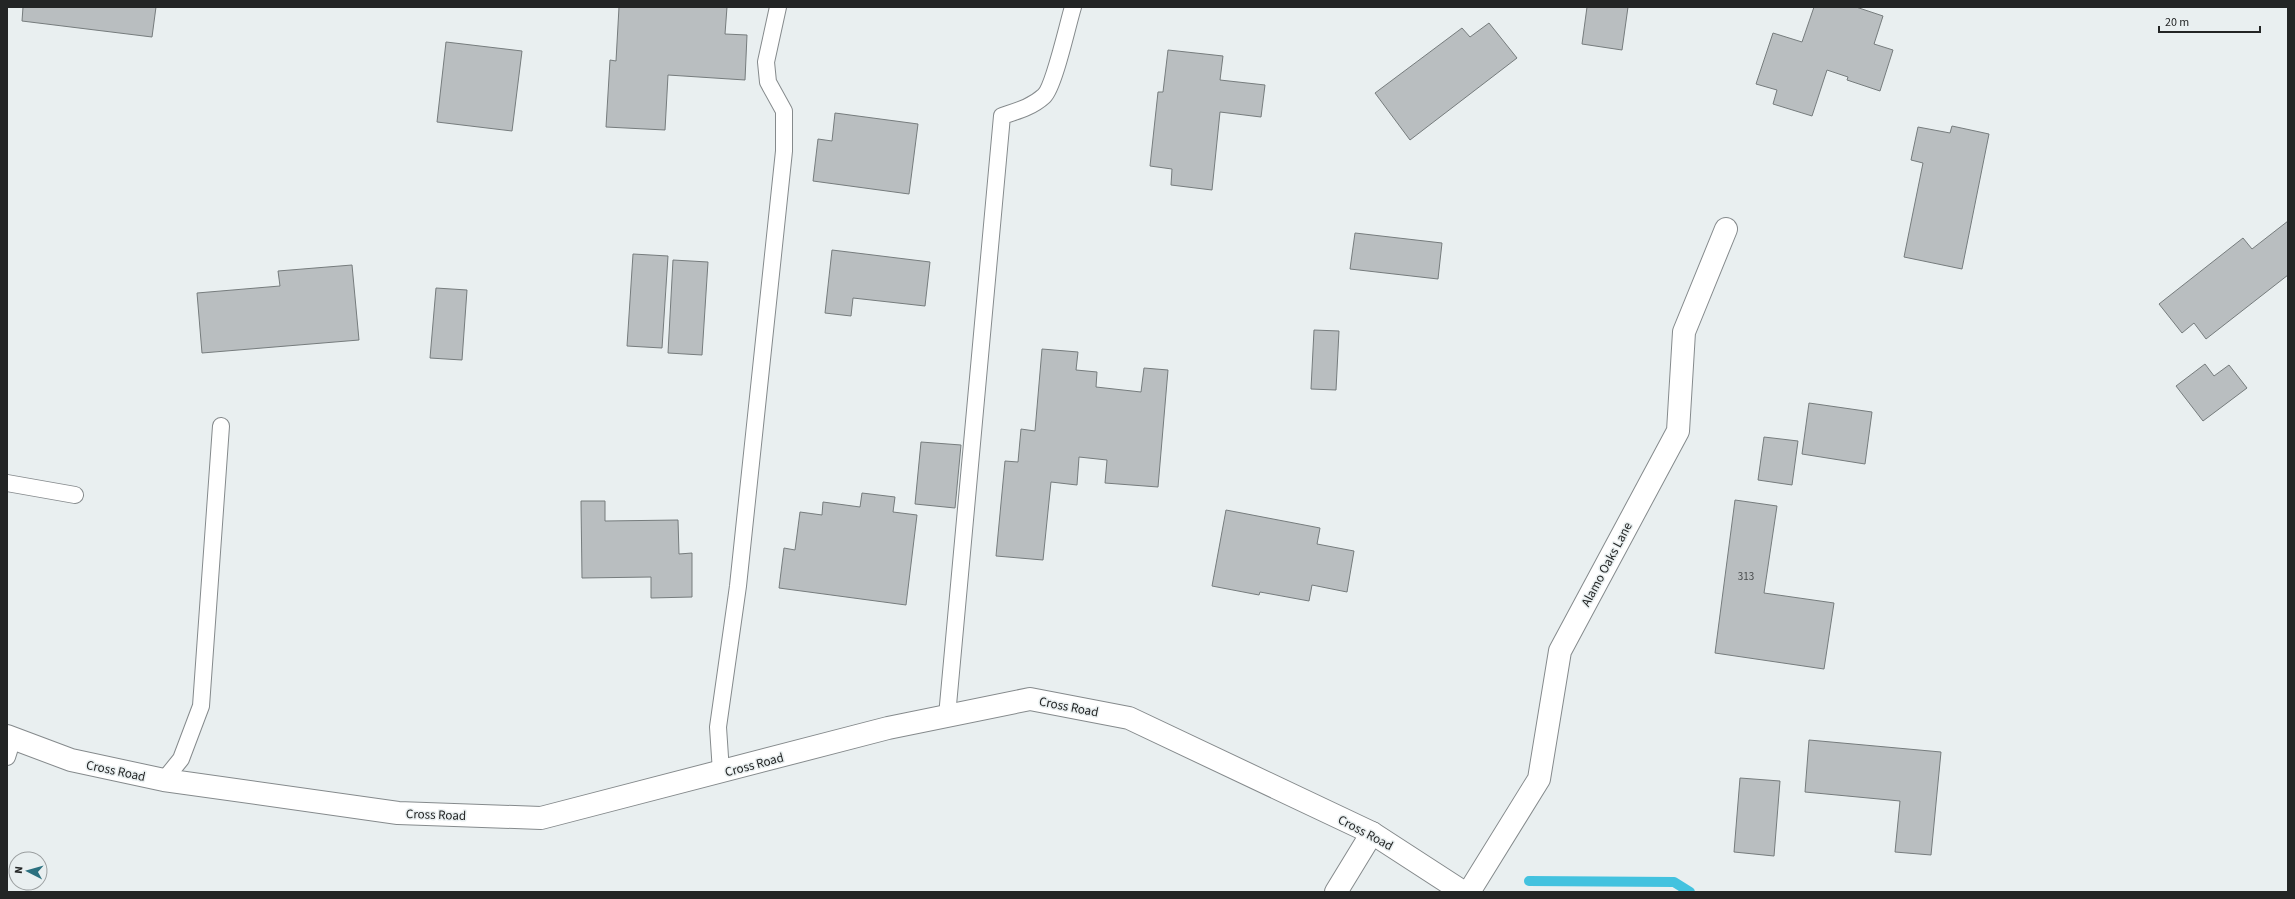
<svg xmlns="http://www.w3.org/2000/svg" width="2295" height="899" font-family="'Source Sans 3',sans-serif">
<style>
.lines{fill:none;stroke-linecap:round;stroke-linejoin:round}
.stream{stroke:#43c2df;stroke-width:10}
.building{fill:#b9bec0;stroke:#767c7d}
.service-casing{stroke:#858a8c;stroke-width:18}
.minor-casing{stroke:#858a8c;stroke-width:24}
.service{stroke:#fff;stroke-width:16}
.minor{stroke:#fff;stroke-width:22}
.labels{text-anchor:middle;stroke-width:3;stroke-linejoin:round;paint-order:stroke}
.number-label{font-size:11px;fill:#484b4c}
.street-label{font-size:13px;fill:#232525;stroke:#e9eff0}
</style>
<rect width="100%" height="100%" fill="#e9eff0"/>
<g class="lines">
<!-- stream -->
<path class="stream" d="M 1529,881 L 1674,882 L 1690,892"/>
</g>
<!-- building -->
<g class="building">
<path d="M 23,7 L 156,7 L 152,37 L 22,21 Z"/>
<path d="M 619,7 L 727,7 L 725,34 L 747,35 L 745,80 L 668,75 L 665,130 L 606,127 L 610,60 L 616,61 Z"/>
<path d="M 1587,7 L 1628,7 L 1622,50 L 1582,44 Z"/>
<path d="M 1814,7 L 1856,7 L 1883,16 L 1874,44 L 1893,50 L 1880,91 L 1847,80 L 1848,77 L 1827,70 L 1812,116 L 1773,104 L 1777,90 L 1756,84 L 1773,33 L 1802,42 Z"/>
<path d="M 1489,23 L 1517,58 L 1410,140 L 1375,93 L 1462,28 L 1470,37 Z"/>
<path d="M 446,42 L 522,51 L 512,131 L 437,122 Z"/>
<path d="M 1168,50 L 1223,56 L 1220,80 L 1265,85 L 1261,117 L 1220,112 L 1212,190 L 1171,185 L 1172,169 L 1150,166 L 1158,92 L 1163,92 Z"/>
<path d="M 835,113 L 918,124 L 909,194 L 813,181 L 818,139 L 832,141 Z"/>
<path d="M 1952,126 L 1989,134 L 1962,269 L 1904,257 L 1923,163 L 1911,160 L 1918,127 L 1950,133 Z"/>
<path d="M 2288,221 L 2288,275 L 2206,339 L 2194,323 L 2182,333 L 2159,304 L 2243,238 L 2252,249 Z"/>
<path d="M 1355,233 L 1442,243 L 1438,279 L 1350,269 Z"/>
<path d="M 832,250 L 930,262 L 925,306 L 853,298 L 851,316 L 825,313 Z"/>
<path d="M 633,254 L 668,256 L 662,348 L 627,346 Z"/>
<path d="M 673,260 L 708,262 L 702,355 L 668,353 Z"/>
<path d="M 352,265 L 359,340 L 202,353 L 197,293 L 280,286 L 278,271 Z"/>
<path d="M 436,288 L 467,290 L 462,360 L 430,358 Z"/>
<path d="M 1314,330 L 1339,331 L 1336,390 L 1311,389 Z"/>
<path d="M 1042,349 L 1078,352 L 1076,370 L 1097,372 L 1096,387 L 1141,392 L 1144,368 L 1168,370 L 1158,487 L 1105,483 L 1107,460 L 1079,457 L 1077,485 L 1051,482 L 1043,560 L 996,556 L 1005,461 L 1018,462 L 1021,429 L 1035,431 Z"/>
<path d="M 2205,364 L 2214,376 L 2229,365 L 2247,388 L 2203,421 L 2176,386 Z"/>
<path d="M 1809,403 L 1872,412 L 1865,464 L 1802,454 Z"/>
<path d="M 1764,437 L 1798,441 L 1792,485 L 1758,480 Z"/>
<path d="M 921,442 L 961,445 L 955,508 L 915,504 Z"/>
<path d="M 862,493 L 895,497 L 893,512 L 917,515 L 906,605 L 779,588 L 784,548 L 795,550 L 800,512 L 822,515 L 823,502 L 860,507 Z"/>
<path d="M 1735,500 L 1777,506 L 1764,593 L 1834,603 L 1824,669 L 1715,653 Z"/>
<path d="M 581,501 L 605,501 L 605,521 L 678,520 L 679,554 L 692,553 L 692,597 L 651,598 L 651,577 L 582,578 Z"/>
<path d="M 1226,510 L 1320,528 L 1317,544 L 1354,551 L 1347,592 L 1312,585 L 1309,601 L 1260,592 L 1259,595 L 1212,586 Z"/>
<path d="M 1809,740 L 1941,752 L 1931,855 L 1895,852 L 1900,801 L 1805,792 Z"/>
<path d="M 1740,778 L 1780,781 L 1774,856 L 1734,852 Z"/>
</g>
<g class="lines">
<!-- service casing -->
<g class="service-casing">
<g id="service">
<path d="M 7,483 L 75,495"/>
<path d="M 947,716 L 1002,116 C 1017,111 1032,107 1044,96 C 1054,87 1068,23 1073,7"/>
<path d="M 7,757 L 13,738"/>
<path d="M 721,772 L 718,727 L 738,586 L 784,151 L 784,111 L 768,82 L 766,62 L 778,7"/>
<path d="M 164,780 L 181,759 L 201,706 L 221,426"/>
</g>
</g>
<!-- minor casing -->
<g class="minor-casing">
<g id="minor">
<path d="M 7,736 L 71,760 L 164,780 L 398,813 L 541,818 L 888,728 L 1030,699 L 1129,718 L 1372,833 L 1463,892"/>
<path d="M 1336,892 L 1372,833"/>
<path d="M 1469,892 L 1539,779 L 1560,651 L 1678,431 L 1684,332 L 1726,229"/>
</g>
</g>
<!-- service -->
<use href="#service" class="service"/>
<!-- minor -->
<use href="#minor" class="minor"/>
</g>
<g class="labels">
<!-- number labels -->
<g class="number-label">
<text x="1746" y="580">313</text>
</g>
<!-- street labels -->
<g class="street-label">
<text transform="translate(1606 564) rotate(-62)" y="5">Alamo Oaks Lane</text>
<text transform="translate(1069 706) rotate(11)" y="5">Cross Road</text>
<text transform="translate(754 764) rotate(-15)" y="5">Cross Road</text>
<text transform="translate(116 770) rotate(12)" y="5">Cross Road</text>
<text transform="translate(436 814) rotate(2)" y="5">Cross Road</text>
<text transform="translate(1366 832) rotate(28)" y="5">Cross Road</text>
</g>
</g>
<!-- border -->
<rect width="2295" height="899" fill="none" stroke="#232525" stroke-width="16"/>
<!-- north arrow -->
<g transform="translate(28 871) rotate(276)"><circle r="19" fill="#e9eff0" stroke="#9a9e9f"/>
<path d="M0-3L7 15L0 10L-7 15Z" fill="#2b707f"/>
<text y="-6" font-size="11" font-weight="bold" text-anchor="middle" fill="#232525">N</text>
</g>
<!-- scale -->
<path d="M2159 26v6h101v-6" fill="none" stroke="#232525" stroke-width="2"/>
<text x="2165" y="26" font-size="12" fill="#232525" stroke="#e9eff0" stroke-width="3" paint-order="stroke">20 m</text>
</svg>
